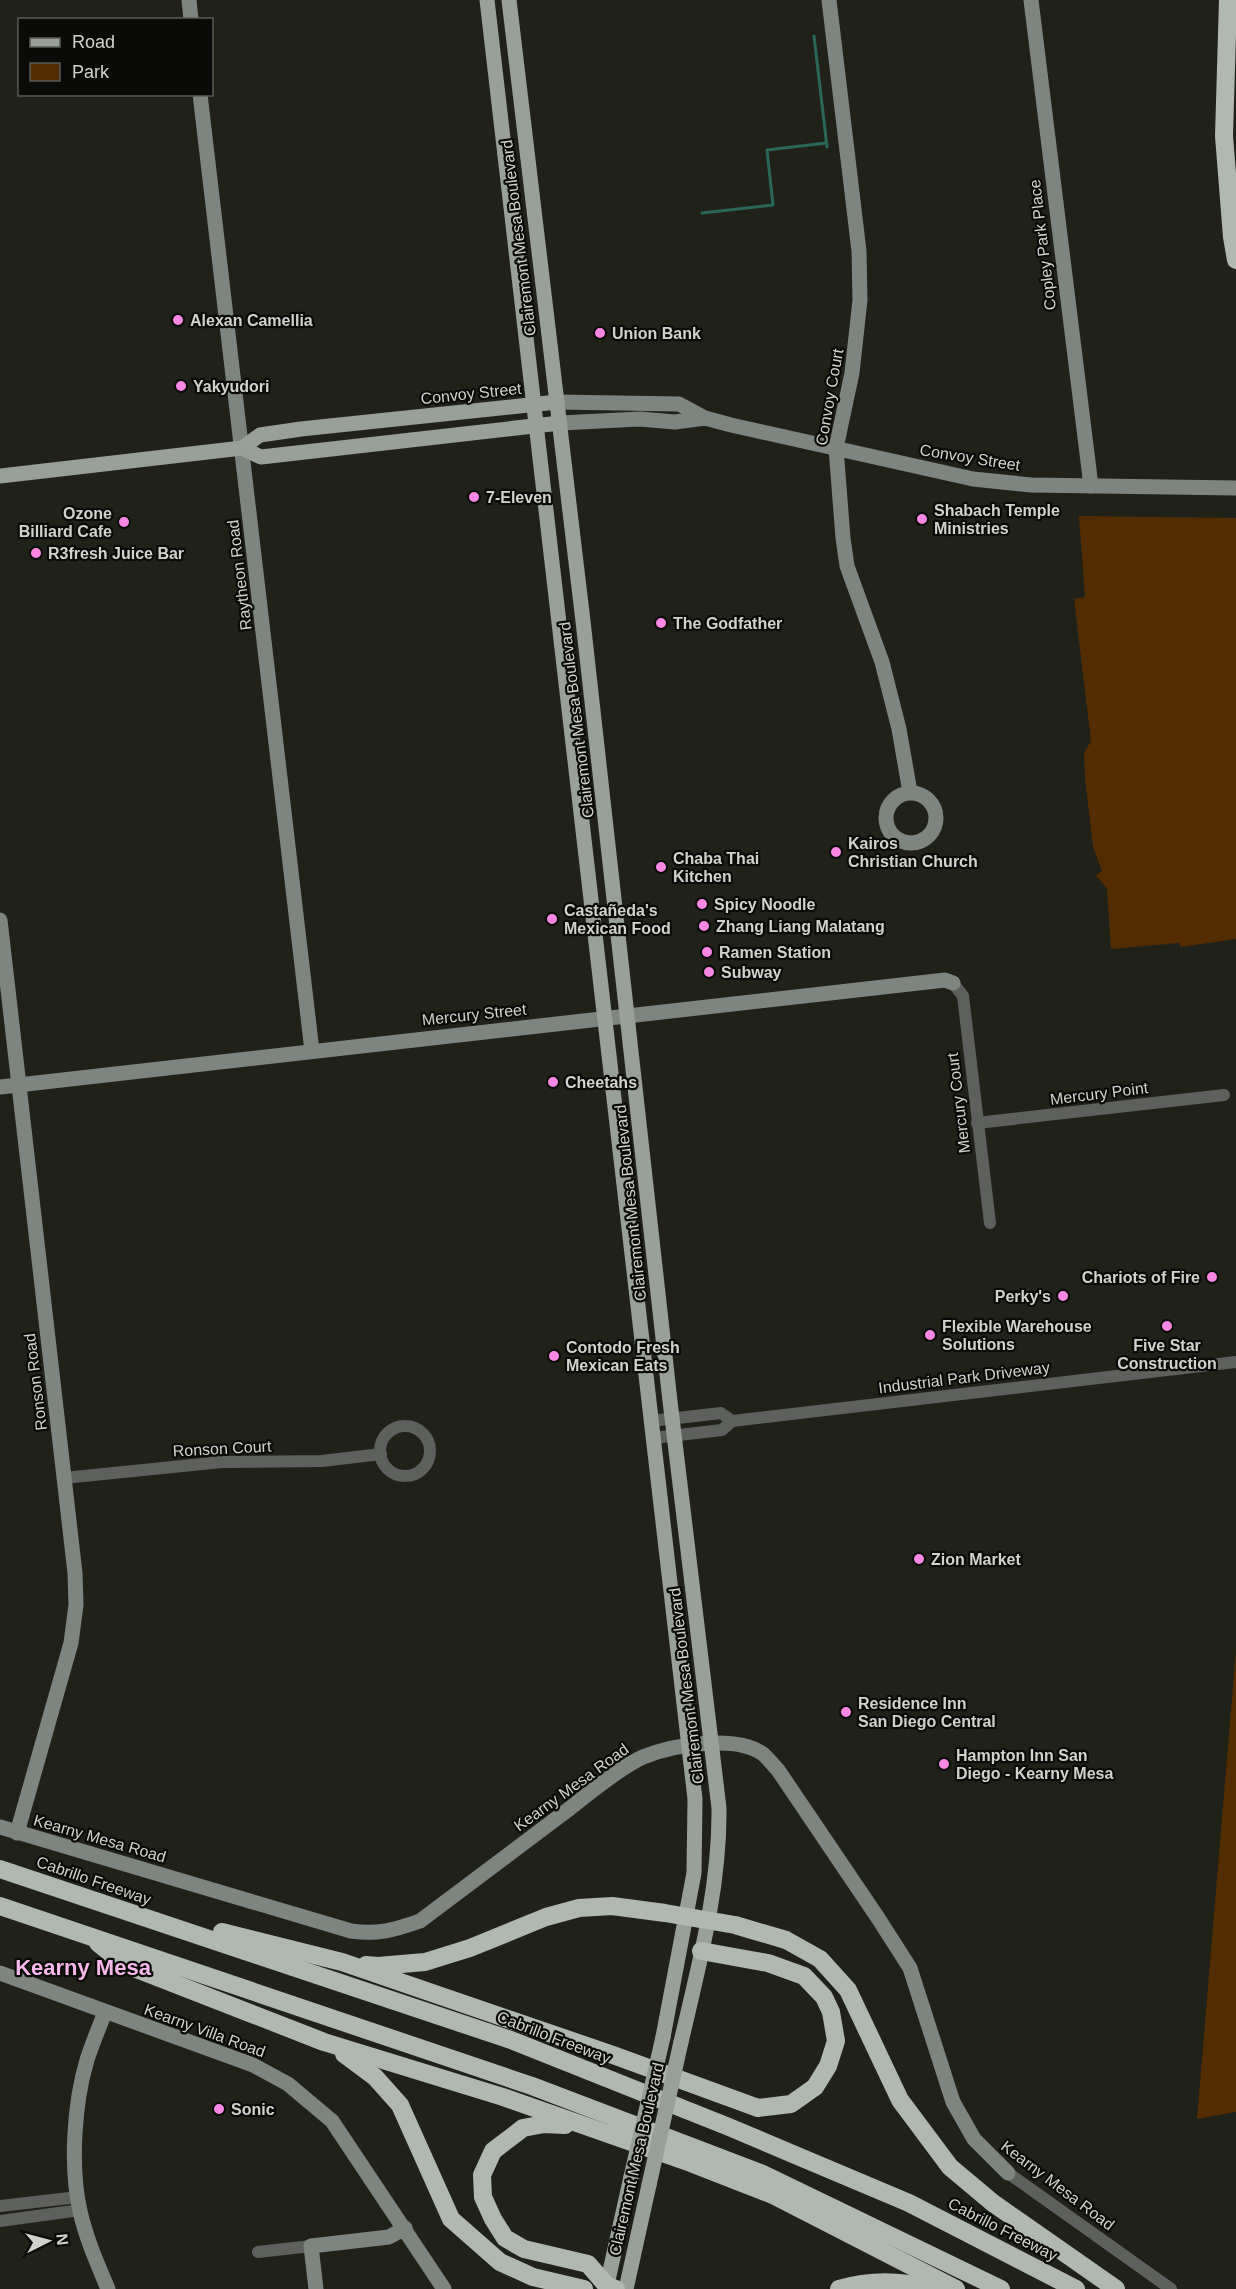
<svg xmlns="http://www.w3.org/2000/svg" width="1236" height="2289" font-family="Helvetica,sans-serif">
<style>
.green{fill:#532c01}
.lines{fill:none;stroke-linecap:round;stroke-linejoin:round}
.stream{stroke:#276858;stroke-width:3}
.street{stroke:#5d605d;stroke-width:12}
.secondary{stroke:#7e847f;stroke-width:15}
.primary{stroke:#999f99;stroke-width:15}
.highway{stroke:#b0b8b1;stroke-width:18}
.primary-bridge{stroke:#999f99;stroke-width:15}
.poi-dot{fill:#fb87e5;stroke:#0a0b08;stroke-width:2}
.labels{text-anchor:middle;stroke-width:4.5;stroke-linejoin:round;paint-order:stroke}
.street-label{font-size:16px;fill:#d1d2cd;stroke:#0a0b08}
.poi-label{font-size:16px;font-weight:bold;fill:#d1d2cd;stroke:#0a0b08;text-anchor:start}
.district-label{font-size:22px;font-weight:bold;fill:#f8b7ea;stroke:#0a0b08}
</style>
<rect width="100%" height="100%" fill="#20221a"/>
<!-- green -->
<g class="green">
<path d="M 1079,516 L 1236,518 L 1236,939 L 1181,947 L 1179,943 L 1111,949 L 1107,889 L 1096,875 L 1102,871 L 1093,847 L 1085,778 L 1084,753 L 1091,741 L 1074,599 L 1085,597 Z"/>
<path d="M 1236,1650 L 1236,2112 L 1197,2119 Z"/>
</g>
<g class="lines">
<!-- stream -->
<g class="stream">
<path d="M 814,36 L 827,147"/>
<path d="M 702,213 L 773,205 L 767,150 L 826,143"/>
</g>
<!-- street -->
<g class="street">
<path d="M 953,983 L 963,996 L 990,1223"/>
<path d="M 977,1123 L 1224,1095"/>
<path d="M 651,1421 L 721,1413 L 732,1421"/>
<circle cx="405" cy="1451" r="25"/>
<path d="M 653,1438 L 722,1430 L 732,1421 L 1236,1362"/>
<path d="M 64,1478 L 222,1462 L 322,1461 L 381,1454"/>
<path d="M 1008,2173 L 1171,2289"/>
<path d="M 0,2206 L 78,2197"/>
<path d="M 0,2221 L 80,2210"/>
<path d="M 258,2252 L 311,2246"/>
</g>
<!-- secondary -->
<g class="secondary">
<path d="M 189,0 L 191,20"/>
<path d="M 829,0 L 859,251 L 860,300 L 852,373 L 836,448 L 843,538 L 847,566 L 882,662 L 899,729 L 910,792"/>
<path d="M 1031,0 L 1091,486"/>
<path d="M 200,94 L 312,1051"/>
<path d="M 557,402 L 679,404 L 705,418 L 731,425 L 973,479 L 1031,485 L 1236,488"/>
<path d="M 560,423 L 640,419 L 675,422 L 705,418"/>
<circle cx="911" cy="818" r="25"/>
<path d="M 0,920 L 75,1573 L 76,1605 L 71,1643 L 17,1833"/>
<path d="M 0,1087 L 945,980 L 953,983"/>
<path d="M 0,1827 L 351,1931 C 378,1935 394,1930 420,1921 C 469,1884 519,1847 569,1809 C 588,1794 622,1766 643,1757 C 672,1745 736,1734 763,1754 C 768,1758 773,1765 778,1770 L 878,1918 L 910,1968 L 953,2102 L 974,2139 L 1008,2173"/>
<path d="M 0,1973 L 253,2065 L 288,2084 L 332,2121 L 444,2289"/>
<path d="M 105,2012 C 99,2028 92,2044 87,2060 C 74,2103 70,2167 80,2211 C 86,2238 97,2263 108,2289"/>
<path d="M 316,2289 L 311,2246 L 389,2237 L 405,2228"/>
</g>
<!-- primary -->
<g class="primary">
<path d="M 487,0 L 695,1799 L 694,1873 L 663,2037"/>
<path d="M 509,0 L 583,621 L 670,1401 L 719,1808 C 720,1887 699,1965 681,2042"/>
<path d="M 242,448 L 261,457 L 560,423"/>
<path d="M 0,476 L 242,448 L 260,435 L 301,429 L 557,402"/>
<path d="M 606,2289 L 631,2177"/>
<path d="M 626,2289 L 649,2185"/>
</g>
<!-- highway -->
<g class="highway">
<path d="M 1228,0 L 1224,136 L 1232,237 L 1236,260"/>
<path d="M 0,1869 L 511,2040 L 729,2127 L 909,2203 L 1076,2289"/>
<path d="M 0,1906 L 532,2086 L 763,2174 L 1001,2289"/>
<path d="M 222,1932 L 342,1962 L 613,2055 L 758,2108 L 791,2104 L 815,2087 L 828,2066 L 836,2041 L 831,2012 L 824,1997 L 804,1976 L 768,1963 L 701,1951"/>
<path d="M 98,1943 L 124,1964 L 324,2042 L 503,2097 L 691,2163 L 773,2195 L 956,2289"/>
<path d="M 366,1965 L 378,1966 L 425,1962 L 470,1948 L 546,1917 L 579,1908 L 612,1906 L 665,1913 L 735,1925 L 786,1940 L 820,1959 L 848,1990 L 900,2100 L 950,2167 L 993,2203 L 1116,2289"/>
<path d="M 344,2054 L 375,2077 L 400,2105 L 451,2219 L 500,2262 L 533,2277 L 584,2289"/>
<path d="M 565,2125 L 544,2124 L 523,2128 L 493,2151 L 482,2175 L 483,2197 L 493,2219 L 505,2238 L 524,2249 L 588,2264 L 607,2286 L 616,2289"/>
<path d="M 839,2289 C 870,2280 900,2280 931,2289"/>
</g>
<!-- primary-bridge -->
<g class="primary-bridge">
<path d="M 631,2177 L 663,2037"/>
<path d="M 649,2185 L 681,2042"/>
</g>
</g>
<!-- markers -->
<g class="poi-dot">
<circle cx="178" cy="320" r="6"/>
<circle cx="600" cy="333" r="6"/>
<circle cx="181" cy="386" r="6"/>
<circle cx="474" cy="497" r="6"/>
<circle cx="922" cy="519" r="6"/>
<circle cx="124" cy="522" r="6"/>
<circle cx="36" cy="553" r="6"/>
<circle cx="661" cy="623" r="6"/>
<circle cx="836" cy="852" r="6"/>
<circle cx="661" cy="867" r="6"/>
<circle cx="702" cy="904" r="6"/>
<circle cx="552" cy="919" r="6"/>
<circle cx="704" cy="926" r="6"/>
<circle cx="707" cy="952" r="6"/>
<circle cx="709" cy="972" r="6"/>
<circle cx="553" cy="1082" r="6"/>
<circle cx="1212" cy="1277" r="6"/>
<circle cx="1063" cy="1296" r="6"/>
<circle cx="1167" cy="1326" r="6"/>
<circle cx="930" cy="1335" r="6"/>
<circle cx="554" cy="1356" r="6"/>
<circle cx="919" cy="1559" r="6"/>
<circle cx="846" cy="1712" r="6"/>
<circle cx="944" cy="1764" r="6"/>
<circle cx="219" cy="2109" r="6"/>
</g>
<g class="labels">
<!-- street labels -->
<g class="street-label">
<text transform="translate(518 238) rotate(-97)" y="6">Clairemont Mesa Boulevard</text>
<text transform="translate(1042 245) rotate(-97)" y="6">Copley Park Place</text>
<text transform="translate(471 393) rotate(-6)" y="6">Convoy Street</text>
<text transform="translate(829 397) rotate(-80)" y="6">Convoy Court</text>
<text transform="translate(970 457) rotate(9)" y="6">Convoy Street</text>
<text transform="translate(239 575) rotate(-97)" y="6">Raytheon Road</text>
<text transform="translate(576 720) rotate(-97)" y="6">Clairemont Mesa Boulevard</text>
<text transform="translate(474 1014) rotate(-6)" y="6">Mercury Street</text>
<text transform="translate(1099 1093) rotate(-7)" y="6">Mercury Point</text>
<text transform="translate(958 1103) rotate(-97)" y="6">Mercury Court</text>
<text transform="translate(630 1203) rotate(-96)" y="6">Clairemont Mesa Boulevard</text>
<text transform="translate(964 1377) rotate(-7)" y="6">Industrial Park Driveway</text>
<text transform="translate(35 1382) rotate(-97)" y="6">Ronson Road</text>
<text transform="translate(222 1448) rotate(-3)" y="6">Ronson Court</text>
<text transform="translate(686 1686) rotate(-97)" y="6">Clairemont Mesa Boulevard</text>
<text transform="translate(571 1787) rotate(-36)" y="6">Kearny Mesa Road</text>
<text transform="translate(100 1838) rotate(16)" y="6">Kearny Mesa Road</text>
<text transform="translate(94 1880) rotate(19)" y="6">Cabrillo Freeway</text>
<text transform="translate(205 2030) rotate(20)" y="6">Kearny Villa Road</text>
<text transform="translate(554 2037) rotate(21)" y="6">Cabrillo Freeway</text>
<text transform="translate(636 2159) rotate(-77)" y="6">Clairemont Mesa Boulevard</text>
<text transform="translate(1058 2185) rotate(37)" y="6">Kearny Mesa Road</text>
<text transform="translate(1003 2229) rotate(27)" y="6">Cabrillo Freeway</text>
</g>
<!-- poi labels -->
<g class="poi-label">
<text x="190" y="326">Alexan Camellia</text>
<text x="612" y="339">Union Bank</text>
<text x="193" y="392">Yakyudori</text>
<text x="486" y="503">7-Eleven</text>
<text x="934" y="516">Shabach Temple<tspan x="934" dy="18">Ministries</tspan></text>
<text x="112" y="519" text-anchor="end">Ozone<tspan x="112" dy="18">Billiard Cafe</tspan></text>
<text x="48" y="559">R3fresh Juice Bar</text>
<text x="673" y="629">The Godfather</text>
<text x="848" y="849">Kairos<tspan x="848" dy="18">Christian Church</tspan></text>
<text x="673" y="864">Chaba Thai<tspan x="673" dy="18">Kitchen</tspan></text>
<text x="714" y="910">Spicy Noodle</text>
<text x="564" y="916">Castañeda's<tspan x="564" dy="18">Mexican Food</tspan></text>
<text x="716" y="932">Zhang Liang Malatang</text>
<text x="719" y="958">Ramen Station</text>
<text x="721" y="978">Subway</text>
<text x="565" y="1088">Cheetahs</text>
<text x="1200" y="1283" text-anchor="end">Chariots of Fire</text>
<text x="1051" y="1302" text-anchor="end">Perky's</text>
<text x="942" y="1332">Flexible Warehouse<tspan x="942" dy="18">Solutions</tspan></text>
<text x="1167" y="1351" text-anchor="middle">Five Star<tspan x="1167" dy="18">Construction</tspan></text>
<text x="566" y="1353">Contodo Fresh<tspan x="566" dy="18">Mexican Eats</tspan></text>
<text x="931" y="1565">Zion Market</text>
<text x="858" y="1709">Residence Inn<tspan x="858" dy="18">San Diego Central</tspan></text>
<text x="956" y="1761">Hampton Inn San<tspan x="956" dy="18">Diego - Kearny Mesa</tspan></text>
<text x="231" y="2115">Sonic</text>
</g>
<!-- district labels -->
<g class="district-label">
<text x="83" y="1975">Kearny Mesa</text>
</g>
</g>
<!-- legend -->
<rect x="18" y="18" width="195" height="78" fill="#0a0b08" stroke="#5a5b57" stroke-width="1.5"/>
<rect x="30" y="38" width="30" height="9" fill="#999f99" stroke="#5a5b57" stroke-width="1.5"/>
<text x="72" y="48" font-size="18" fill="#d1d2cd">Road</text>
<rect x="30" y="63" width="30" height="18" fill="#532c01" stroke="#5a5b57" stroke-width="1.5"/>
<text x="72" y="78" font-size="18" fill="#d1d2cd">Park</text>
<!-- north arrow -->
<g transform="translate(48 2241) rotate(84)" stroke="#0a0b08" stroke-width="4.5" paint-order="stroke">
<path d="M0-4.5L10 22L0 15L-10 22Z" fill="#d1d2cd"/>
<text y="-9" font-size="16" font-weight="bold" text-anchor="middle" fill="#d1d2cd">N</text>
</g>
</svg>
